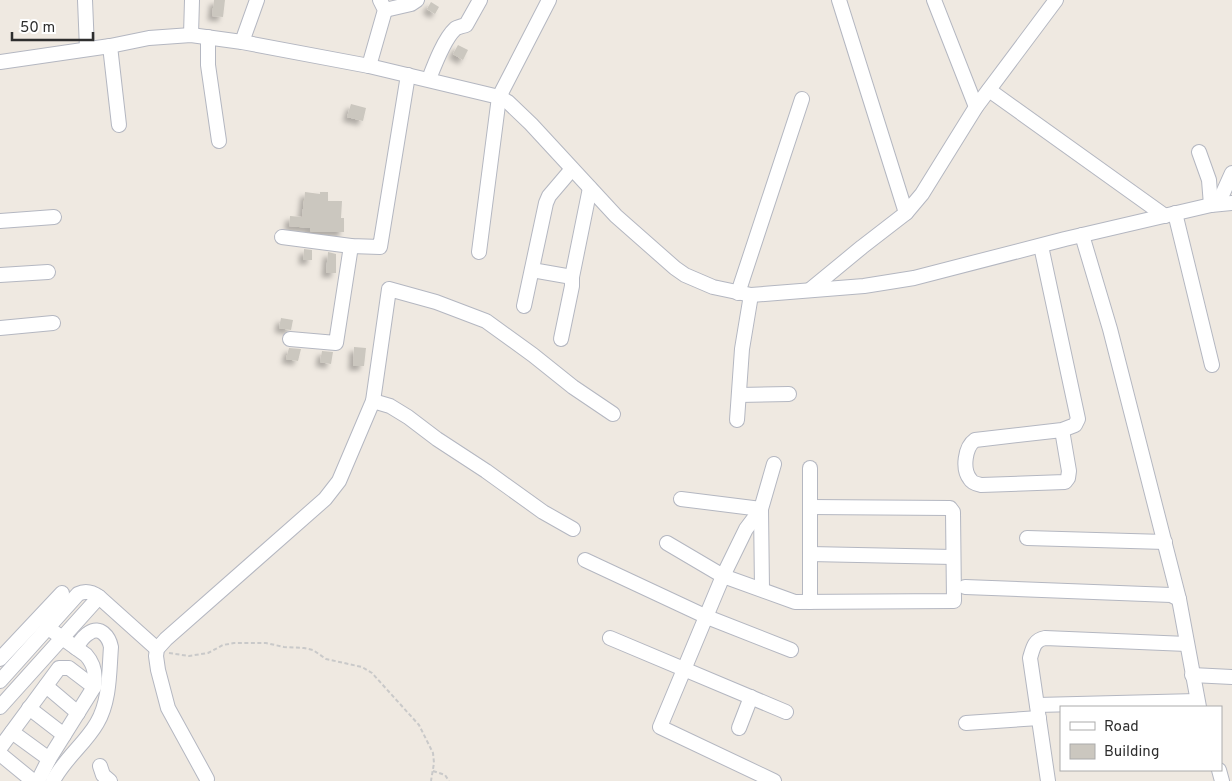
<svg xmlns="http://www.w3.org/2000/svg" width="1232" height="781" font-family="Overpass,sans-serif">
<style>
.building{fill:#cbc7bf;filter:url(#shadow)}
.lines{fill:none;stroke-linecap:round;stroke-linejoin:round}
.minor-casing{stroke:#b4b7c1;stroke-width:16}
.path{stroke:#c9c9c9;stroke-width:2;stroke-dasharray:4 2.5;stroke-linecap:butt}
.minor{stroke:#fff;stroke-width:14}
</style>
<defs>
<filter id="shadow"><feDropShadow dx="-4.5" dy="4.5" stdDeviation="2.5" flood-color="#0004"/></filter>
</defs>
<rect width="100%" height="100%" fill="#efe9e1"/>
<!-- building -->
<g class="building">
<path d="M 214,0 L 225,0 L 223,17 L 212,16 Z"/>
<path d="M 431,2 L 439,7 L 435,14 L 427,9 Z"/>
<path d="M 458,45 L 468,50 L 463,60 L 453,54 Z"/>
<path d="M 351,104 L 366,108 L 363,121 L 347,117 Z"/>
<path d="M 305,192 L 320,194 L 320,192 L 328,192 L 328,201 L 342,201 L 341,218 L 344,218 L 344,232 L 311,232 L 310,228 L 289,226 L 290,216 L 302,217 Z"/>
<path d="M 304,249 L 312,250 L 312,260 L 303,260 Z"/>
<path d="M 328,252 L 336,254 L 336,273 L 326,273 Z"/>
<path d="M 281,318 L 293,320 L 291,330 L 279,328 Z"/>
<path d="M 354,347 L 366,348 L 364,366 L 353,366 Z"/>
<path d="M 289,348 L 301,349 L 298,361 L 286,359 Z"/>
<path d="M 322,351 L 333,352 L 331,364 L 320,362 Z"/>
</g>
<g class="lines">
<!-- minor casing -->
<g class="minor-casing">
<g id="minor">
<path d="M 85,0 L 87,49"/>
<path d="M 839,0 L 906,213"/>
<path d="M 934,0 L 976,107"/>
<path d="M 385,10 L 411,4 L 417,0"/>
<path d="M 191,35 L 192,0"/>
<path d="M 208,37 L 208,65 L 219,141"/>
<path d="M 242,42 L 257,0"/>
<path d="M 110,46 L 119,125"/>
<path d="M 0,62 L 110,46 L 149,38 L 191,35 L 242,42 L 369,66 L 499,97 L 508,102 L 531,124 L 616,216 L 675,268 L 685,275 L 713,287 L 751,295 L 864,286 L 914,278 L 1065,239 L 1211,205 L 1232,203"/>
<path d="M 369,66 L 385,10 L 380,0"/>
<path d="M 429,79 C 434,66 444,39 455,29 C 457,27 463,26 466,25 L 480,0"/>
<path d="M 989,90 L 1165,216"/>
<path d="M 1199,152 L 1209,180 L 1211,205"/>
<path d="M 1218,204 L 1232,173"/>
<path d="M 1175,213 L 1212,365"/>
<path d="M 0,221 L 54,217"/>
<path d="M 1082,235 L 1110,329 L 1179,599 L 1199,707"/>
<path d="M 282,237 L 351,246 L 380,247 L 408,75"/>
<path d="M 1041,246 L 1078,419 L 1075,425 L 1062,430 L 975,440 C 965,447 962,469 970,479 C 972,483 977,484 981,485 L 1065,482 L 1068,478 L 1069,471 L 1062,430"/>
<path d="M 479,252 L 499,97 L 549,0"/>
<path d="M 532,270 L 572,277 L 572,286 L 561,339"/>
<path d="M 0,275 L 48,272"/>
<path d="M 572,277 L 590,188"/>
<path d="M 811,289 L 862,247 L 906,213 L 922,194 L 976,107 L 1056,0"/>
<path d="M 738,293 L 802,99"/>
<path d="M 524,306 L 546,203 L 549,196 L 572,169"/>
<path d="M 0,328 L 53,323"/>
<path d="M 290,339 L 336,343 L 351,246"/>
<path d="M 739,395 L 789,394"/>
<path d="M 373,401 L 390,406 L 408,417 L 437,439 L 486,471 L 543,512 L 573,529"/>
<path d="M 737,420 L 742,349 L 751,295"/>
<path d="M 810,468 L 810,602"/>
<path d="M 681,499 L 761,509 L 762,589"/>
<path d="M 1027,538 L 1165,542"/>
<path d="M 667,543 L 723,576 L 795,602 L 954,601 L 953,512 L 950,508 L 810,507"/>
<path d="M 810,554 L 953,557"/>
<path d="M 585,560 L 707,617 L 791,650"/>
<path d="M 965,587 L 1171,595 L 1179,599"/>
<path d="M 610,638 L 786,712"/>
<path d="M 0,659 L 62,593"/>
<path d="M 1192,675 L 1232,677"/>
<path d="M 0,681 L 78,594 C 86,590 92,592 99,597 L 157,649"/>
<path d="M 46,686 L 78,713"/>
<path d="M 1037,705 L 1197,701"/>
<path d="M 0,707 L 99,597"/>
<path d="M 29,708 L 64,735"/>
<path d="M 966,723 L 1039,718"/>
<path d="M 739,728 L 751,697"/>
<path d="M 12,732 L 49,759"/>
<path d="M 0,748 L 59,668 L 69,668 L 94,687"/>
<path d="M 0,754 L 33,781"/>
<path d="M 100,766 L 103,775 L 110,781"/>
<path d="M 1219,770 L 1222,781"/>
<path d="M 207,779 L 168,708 L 158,670 L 156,656 L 157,649 L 166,639 L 325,499 L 339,481 L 373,401 L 389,289 L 436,302 L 486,321 L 533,355 L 573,387 L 613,414"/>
<path d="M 38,781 L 49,759 L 94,687 C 96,675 95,665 86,655 L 47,627"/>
<path d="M 53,781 C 64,759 85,744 97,723 C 110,701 109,672 111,647 C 109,637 100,625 89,633 C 83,636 79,643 76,648"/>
<path d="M 774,781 L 660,727 L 723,576 L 746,529 L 761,509 L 774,464"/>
<path d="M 1048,781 L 1030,658 C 1033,648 1034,640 1045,638 L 1187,644"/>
</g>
</g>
<!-- path -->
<g class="path">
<path d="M 169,653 L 189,656 L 208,653 L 223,645 L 234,643 L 266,643 L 284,647 L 304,648 L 313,650 L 326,659 L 362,667 L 372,673 L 419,725 L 433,753 L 434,763 L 431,781"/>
<path d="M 433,771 L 445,775 L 449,781"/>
</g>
<!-- minor -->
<use href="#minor" class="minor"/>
</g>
<!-- legend -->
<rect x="1060" y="706" width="162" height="65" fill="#ffffff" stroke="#ababab"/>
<rect x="1070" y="722" width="25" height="8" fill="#ffffff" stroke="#ababab"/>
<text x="1104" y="731" font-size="15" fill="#2e2e2e">Road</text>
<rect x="1070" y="744" width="25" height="15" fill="#cbc7bf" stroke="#ababab"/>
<text x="1104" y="756" font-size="15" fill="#2e2e2e">Building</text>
<!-- scale -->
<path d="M12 32v8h81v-8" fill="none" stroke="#2e2e2e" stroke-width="2.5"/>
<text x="20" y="32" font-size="15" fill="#2e2e2e" stroke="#ffffff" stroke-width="4" paint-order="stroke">50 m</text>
</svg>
